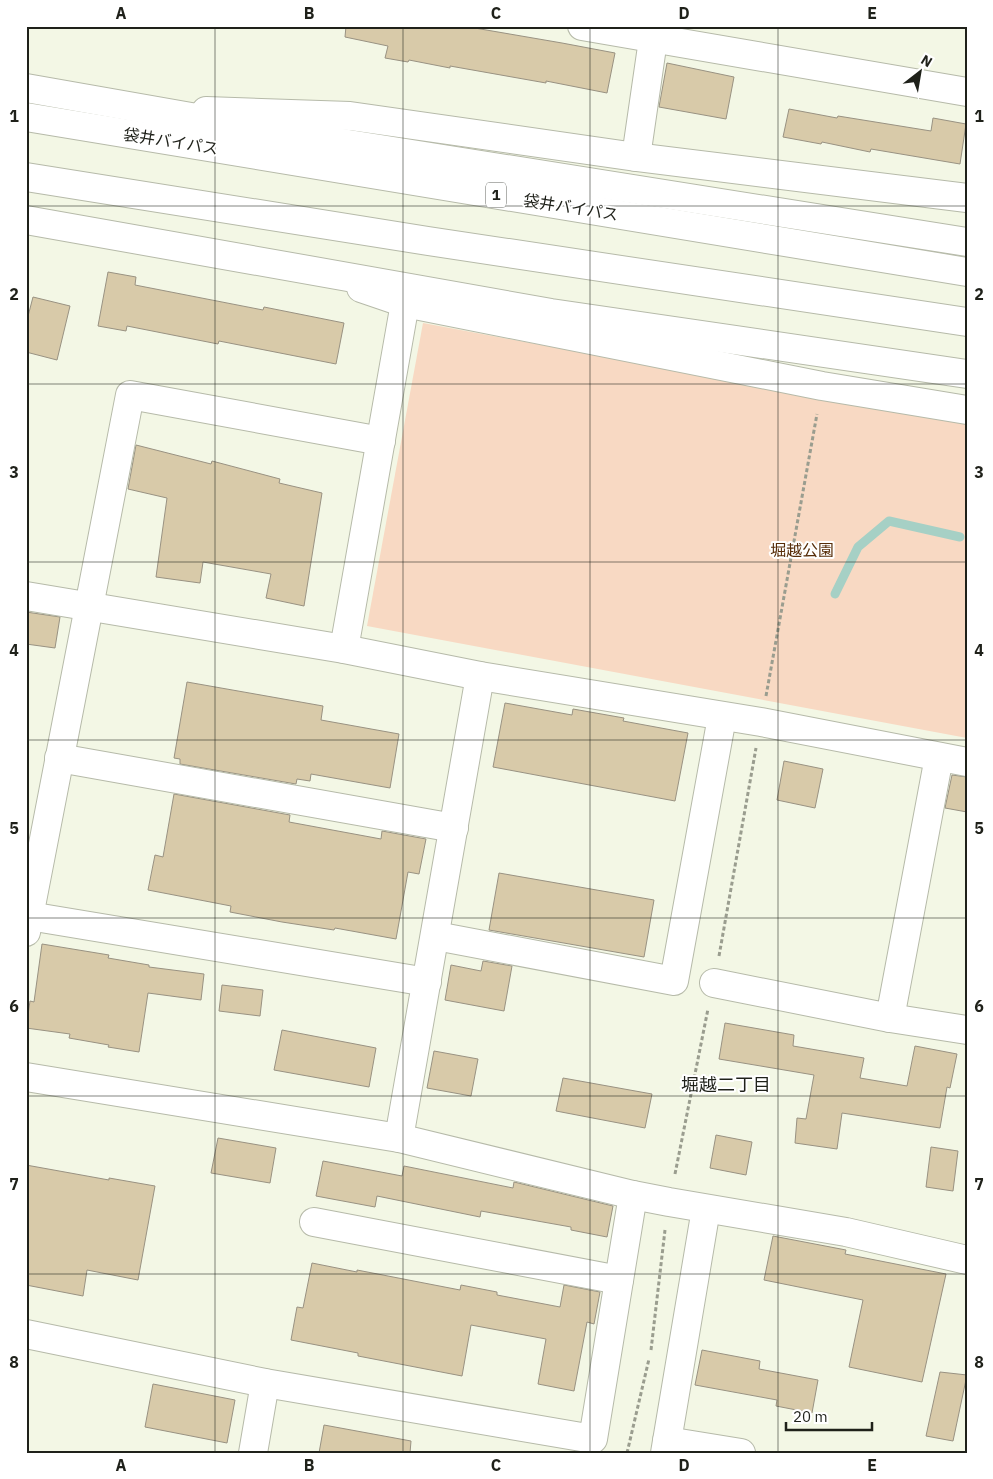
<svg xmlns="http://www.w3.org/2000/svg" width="993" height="1479" font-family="'IBM Plex Sans','Noto Sans JP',sans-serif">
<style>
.green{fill:#f8d9c3}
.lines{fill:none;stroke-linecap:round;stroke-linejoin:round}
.stream{stroke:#a6d0c5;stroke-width:9}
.building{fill:#d8caa9;stroke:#999282}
.street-casing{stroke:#b6baa9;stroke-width:30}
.highway-casing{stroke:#b6baa9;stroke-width:30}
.path{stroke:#9a9d8f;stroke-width:3;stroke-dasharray:4 2.5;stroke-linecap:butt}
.street{stroke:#fff;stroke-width:28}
.highway{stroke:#fff;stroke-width:28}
.grid{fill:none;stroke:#1f211a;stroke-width:1;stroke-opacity:0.55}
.labels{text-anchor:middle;stroke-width:4;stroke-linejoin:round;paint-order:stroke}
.shield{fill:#fff;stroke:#62645f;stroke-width:1}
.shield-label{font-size:15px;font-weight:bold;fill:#1f211a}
.street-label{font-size:16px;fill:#1f211a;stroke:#fff}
.park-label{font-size:16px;fill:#572d09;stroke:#fff}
.neighbourhood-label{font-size:18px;fill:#1f211a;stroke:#fff}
.neatline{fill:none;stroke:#1f211a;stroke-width:2}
.grid-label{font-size:16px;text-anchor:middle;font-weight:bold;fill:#1f211a}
</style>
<rect width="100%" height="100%" fill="#f3f7e5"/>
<!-- green -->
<path class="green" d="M 423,323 L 967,424 L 967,738 L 367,626 Z"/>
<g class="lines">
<!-- stream -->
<path class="stream" d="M 835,594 L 858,547 L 889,521 L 960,537"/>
</g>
<!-- building -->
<g class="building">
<path d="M 346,26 L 463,26 L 562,43 L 615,53 L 607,93 L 546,81 L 546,83 L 450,66 L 450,68 L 409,60 L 408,62 L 385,58 L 388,46 L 345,37 Z"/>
<path d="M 667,63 L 734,77 L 726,119 L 659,107 Z"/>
<path d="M 789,109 L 837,118 L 838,116 L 931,131 L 933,118 L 966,124 L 960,164 L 871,149 L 870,152 L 822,142 L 821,144 L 783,137 Z"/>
<path d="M 108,272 L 136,277 L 135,285 L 263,310 L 264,307 L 344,323 L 336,364 L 219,341 L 218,344 L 127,326 L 126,331 L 98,326 Z"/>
<path d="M 33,297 L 70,306 L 57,360 L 26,352 L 26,324 Z"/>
<path d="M 136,445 L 211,464 L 212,461 L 280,479 L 279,483 L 322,493 L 304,606 L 266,598 L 271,574 L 203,562 L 200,583 L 156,577 L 167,498 L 128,489 Z"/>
<path d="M 26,612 L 60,617 L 55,648 L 26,644 Z"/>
<path d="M 187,682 L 323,706 L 321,720 L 399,734 L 390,788 L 311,774 L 310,781 L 297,779 L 296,784 L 180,764 L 180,759 L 174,758 Z"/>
<path d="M 505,703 L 572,715 L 573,709 L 624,718 L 623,721 L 688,733 L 675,801 L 493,767 Z"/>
<path d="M 784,761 L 823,769 L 815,808 L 777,800 Z"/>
<path d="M 952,775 L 967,777 L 967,812 L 945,808 Z"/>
<path d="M 174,794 L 290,815 L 289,822 L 381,839 L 382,831 L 426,839 L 419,874 L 408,872 L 396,939 L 335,928 L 334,930 L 282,922 L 230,912 L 231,906 L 148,890 L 155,855 L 163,857 Z"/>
<path d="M 499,873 L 654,900 L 644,957 L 489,930 Z"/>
<path d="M 42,944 L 109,955 L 108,958 L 149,965 L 149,967 L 204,974 L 201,1000 L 148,993 L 139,1052 L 108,1047 L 109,1045 L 69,1038 L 70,1034 L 26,1028 L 30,1001 L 34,1002 Z"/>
<path d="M 483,961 L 512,966 L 504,1011 L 445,1000 L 451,965 L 481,971 Z"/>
<path d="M 222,985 L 263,990 L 260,1016 L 219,1011 Z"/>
<path d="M 725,1023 L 794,1035 L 793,1046 L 864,1058 L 860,1078 L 907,1086 L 915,1046 L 957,1054 L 950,1088 L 947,1087 L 940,1128 L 842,1113 L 837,1149 L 795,1143 L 797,1118 L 806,1119 L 814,1075 L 719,1059 Z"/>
<path d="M 282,1030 L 376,1048 L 369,1087 L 274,1070 Z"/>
<path d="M 434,1051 L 478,1059 L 471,1096 L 427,1088 Z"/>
<path d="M 563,1078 L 652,1094 L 645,1128 L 556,1111 Z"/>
<path d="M 716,1135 L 752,1142 L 746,1175 L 710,1168 Z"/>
<path d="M 218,1138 L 276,1148 L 270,1183 L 211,1173 Z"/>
<path d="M 931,1147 L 958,1151 L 953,1191 L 926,1187 Z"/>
<path d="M 323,1161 L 402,1176 L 404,1166 L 513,1188 L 514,1182 L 613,1206 L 607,1237 L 571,1230 L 571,1227 L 481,1211 L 480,1217 L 377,1196 L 375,1207 L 316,1196 Z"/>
<path d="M 26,1165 L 109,1180 L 109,1178 L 155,1186 L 138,1280 L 87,1270 L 83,1296 L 26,1285 Z"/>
<path d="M 773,1236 L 846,1250 L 845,1254 L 946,1274 L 922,1382 L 849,1367 L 863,1300 L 764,1280 Z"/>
<path d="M 312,1263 L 357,1272 L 357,1270 L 460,1290 L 461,1285 L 497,1292 L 497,1295 L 560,1307 L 564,1285 L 600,1292 L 594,1324 L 587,1322 L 574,1391 L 538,1384 L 546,1339 L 471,1325 L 462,1376 L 358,1356 L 358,1353 L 291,1340 L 297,1307 L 303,1308 Z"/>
<path d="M 702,1350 L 760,1361 L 759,1369 L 818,1380 L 812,1413 L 776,1406 L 777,1400 L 695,1385 Z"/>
<path d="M 940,1372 L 967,1375 L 953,1441 L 926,1436 Z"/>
<path d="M 153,1384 L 235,1400 L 227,1443 L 145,1427 Z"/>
<path d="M 324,1425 L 411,1441 L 410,1453 L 319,1453 Z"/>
</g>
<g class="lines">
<!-- street casing -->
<g class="street-casing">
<g id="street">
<path d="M 582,26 L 967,92"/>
<path d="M 206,111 L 350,116 L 636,157 L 967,198"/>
<path d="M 636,157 L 655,26"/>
<path d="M 361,288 L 405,303 L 822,386 L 967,410"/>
<path d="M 26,596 L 344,649 L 480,676 L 761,722 L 967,762"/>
<path d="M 344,649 L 405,303"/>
<path d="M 59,758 L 454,828"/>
<path d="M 29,916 L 427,982"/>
<path d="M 26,932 L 130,395 L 381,441"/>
<path d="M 436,936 L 674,981 L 722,717"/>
<path d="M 714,983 L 890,1018 L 967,1030"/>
<path d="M 890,1018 L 939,757"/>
<path d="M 26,1077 L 399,1138 L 633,1195 L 669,1202 L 846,1232 L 967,1260"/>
<path d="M 399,1138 L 480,676"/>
<path d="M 314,1222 L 619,1280"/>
<path d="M 26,1334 L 265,1383 L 593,1439 L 633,1195"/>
<path d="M 667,1441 L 741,1453"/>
<path d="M 253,1453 L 265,1383"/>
<path d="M 665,1453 L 706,1209"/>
</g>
</g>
<!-- highway casing -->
<g class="highway-casing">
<g id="highway">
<path d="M 26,88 L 298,136 L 967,242"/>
<path d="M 26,117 L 967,272"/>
<path d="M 26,177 L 428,241 L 967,322"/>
<path d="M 26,220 L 551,313 L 967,374"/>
</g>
</g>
<!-- path -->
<g class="path">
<path d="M 766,696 L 817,414"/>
<path d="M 719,956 L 756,748"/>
<path d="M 675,1174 L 708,1009"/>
<path d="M 651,1350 L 665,1230"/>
<path d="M 627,1453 L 649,1359"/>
</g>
<!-- street -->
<use href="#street" class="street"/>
<!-- highway -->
<use href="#highway" class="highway"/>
</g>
<!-- grid -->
<path class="grid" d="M 215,26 L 215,1453M 403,26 L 403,1453M 590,26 L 590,1453M 778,26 L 778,1453M 26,206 L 967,206M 26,384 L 967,384M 26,562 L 967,562M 26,740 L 967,740M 26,918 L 967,918M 26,1096 L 967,1096M 26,1274 L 967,1274"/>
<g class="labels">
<!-- shield labels -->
<rect class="shield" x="486" y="182.5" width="20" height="25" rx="4"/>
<g class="shield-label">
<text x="496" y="200">1</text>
</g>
<!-- street labels -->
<g class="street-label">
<text transform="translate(171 141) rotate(9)" y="6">袋井バイパス</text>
<text transform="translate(571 207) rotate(9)" y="6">袋井バイパス</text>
</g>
<!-- park labels -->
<g class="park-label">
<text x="802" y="556">堀越公園</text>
</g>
<!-- neighbourhood labels -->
<g class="neighbourhood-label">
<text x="726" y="1091">堀越二丁目</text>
</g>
</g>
<!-- border -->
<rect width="993" height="1479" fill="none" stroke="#ffffff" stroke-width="55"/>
<!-- north arrow -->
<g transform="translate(920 72) rotate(31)" stroke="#ffffff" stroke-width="4" paint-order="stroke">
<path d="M0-4L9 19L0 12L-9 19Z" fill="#1f211a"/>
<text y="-8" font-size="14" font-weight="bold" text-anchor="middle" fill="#1f211a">N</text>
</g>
<!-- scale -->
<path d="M786 1422v8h86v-8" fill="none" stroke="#1f211a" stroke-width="2.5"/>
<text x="793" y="1422" font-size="15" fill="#1f211a" stroke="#ffffff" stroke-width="4" paint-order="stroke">20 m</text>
<rect x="28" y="28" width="938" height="1424" class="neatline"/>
<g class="grid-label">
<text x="121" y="19">A</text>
<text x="309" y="19">B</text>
<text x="496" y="19">C</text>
<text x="684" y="19">D</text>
<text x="872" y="19">E</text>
<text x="14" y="122">1</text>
<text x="979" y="122">1</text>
<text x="14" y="300">2</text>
<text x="979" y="300">2</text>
<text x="14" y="478">3</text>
<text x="979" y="478">3</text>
<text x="14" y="656">4</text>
<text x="979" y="656">4</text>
<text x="14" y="834">5</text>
<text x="979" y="834">5</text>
<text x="14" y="1012">6</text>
<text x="979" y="1012">6</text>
<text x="14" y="1190">7</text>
<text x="979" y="1190">7</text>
<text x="14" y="1368">8</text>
<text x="979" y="1368">8</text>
<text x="121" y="1471">A</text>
<text x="309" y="1471">B</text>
<text x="496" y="1471">C</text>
<text x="684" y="1471">D</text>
<text x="872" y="1471">E</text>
</g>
</svg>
